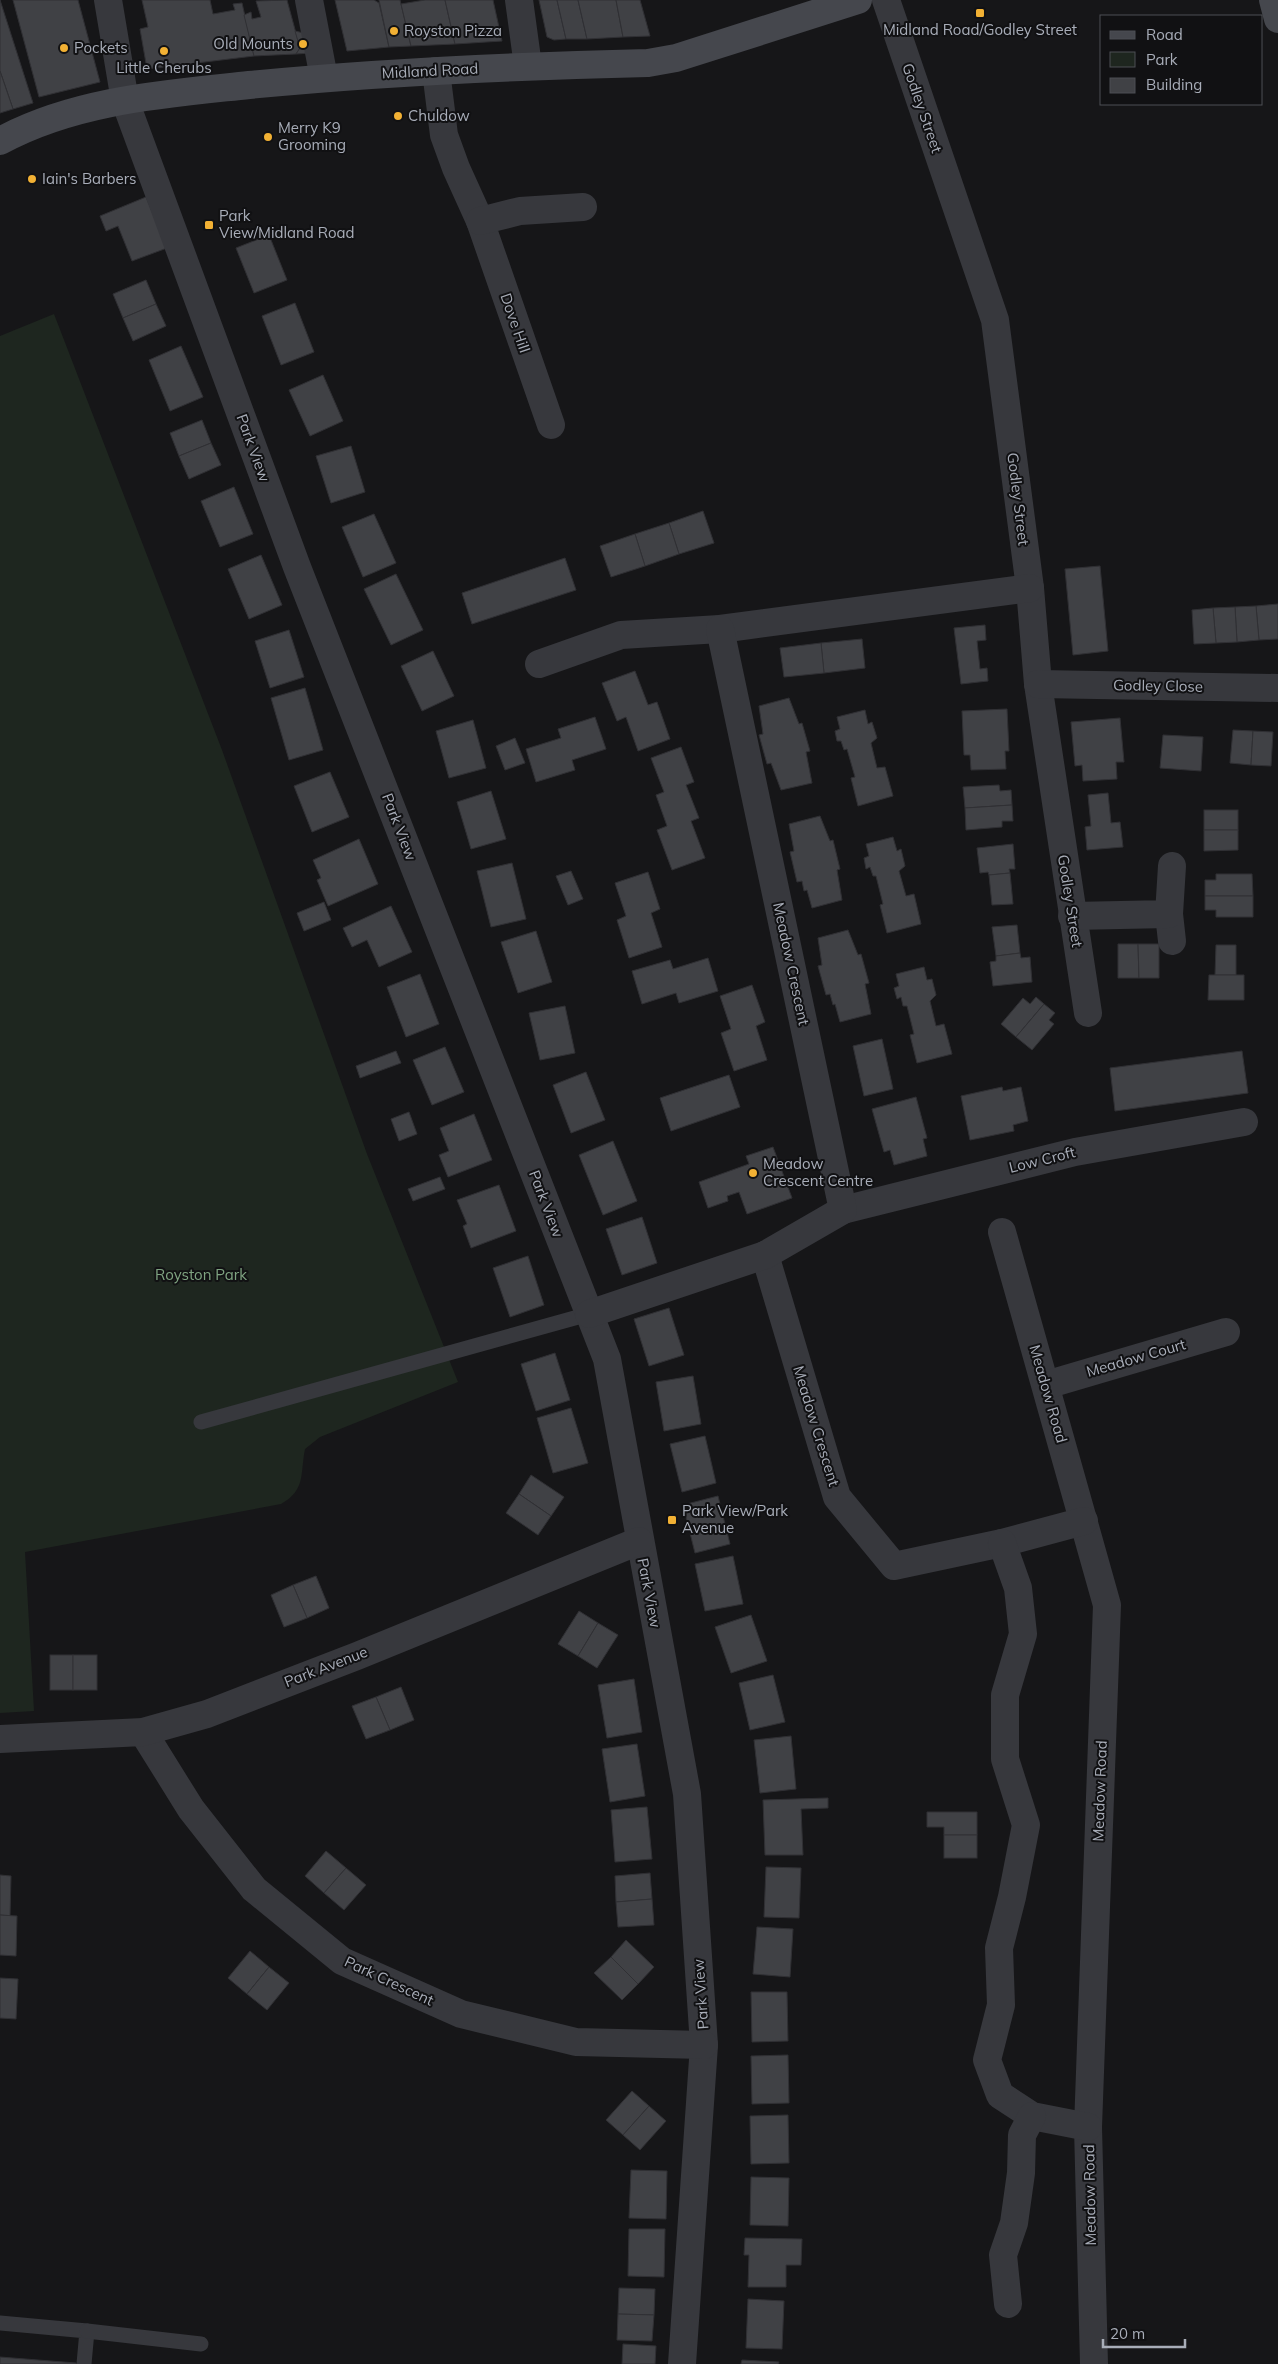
<svg xmlns="http://www.w3.org/2000/svg" width="1278" height="2364" font-family="Mulish,sans-serif">
<style>
.green{fill:#1e261f}
.building{fill:#404145;stroke:#303034}
.lines{fill:none;stroke-linecap:round;stroke-linejoin:round}
.lane{stroke:#37383d;stroke-width:15}
.street{stroke:#37383d;stroke-width:28}
.secondary{stroke:#45474d;stroke-width:28}
.poi-dot{fill:#f2b134;stroke:#111113;stroke-width:2}
.labels{text-anchor:middle;stroke-width:4;stroke-linejoin:round;paint-order:stroke}
.poi-label{font-size:15px;fill:#a8adb8;stroke:#111113;text-anchor:start}
.street-label{font-size:15px;fill:#a8adb8;stroke:#111113}
.park-label{font-size:15px;fill:#7fa381;stroke:#111113}
</style>
<rect width="100%" height="100%" fill="#161618"/>
<!-- green -->
<path class="green" d="M 54,314 L 222,750 L 367,1154 L 458,1382 L 320,1437 L 305,1449 C 300,1474 306,1490 281,1504 L 25,1552 L 34,1711 L 0,1713 L 0,336 Z"/>
<!-- building -->
<g class="building">
<path d="M 0,0 L 33,103 L 13,109 L 0,71 Z"/>
<path d="M 13,0 L 78,0 L 100,82 L 39,97 Z"/>
<path d="M 142,0 L 210,0 L 213,14 L 235,10 L 233,4 L 242,3 L 254,56 L 147,69 L 140,29 L 148,27 Z"/>
<path d="M 287,0 L 300,48 L 296,54 L 254,56 L 244,15 L 251,12 L 252,19 L 261,17 L 256,1 Z"/>
<path d="M 335,0 L 374,0 L 379,3 L 389,47 L 347,51 Z"/>
<path d="M 379,0 L 400,0 L 411,46 L 389,47 Z"/>
<path d="M 425,0 L 445,0 L 455,44 L 411,46 L 401,4 Z"/>
<path d="M 445,0 L 493,0 L 502,41 L 455,44 Z"/>
<path d="M 539,0 L 557,0 L 566,39 L 554,40 L 547,37 Z"/>
<path d="M 557,0 L 578,0 L 587,39 L 566,39 Z"/>
<path d="M 578,0 L 616,0 L 623,37 L 587,39 Z"/>
<path d="M 616,0 L 640,0 L 650,36 L 623,37 Z"/>
<path d="M 295,31 L 308,34 L 311,53 L 296,54 L 300,48 Z"/>
<path d="M 0,71 L 13,109 L 0,113 Z"/>
<path d="M 146,197 L 167,248 L 132,261 L 118,226 L 106,231 L 100,216 Z"/>
<path d="M 269,235 L 287,280 L 254,293 L 236,248 Z"/>
<path d="M 146,280 L 156,304 L 123,318 L 113,294 Z"/>
<path d="M 295,303 L 314,352 L 281,365 L 262,316 Z"/>
<path d="M 156,304 L 166,326 L 133,341 L 123,318 Z"/>
<path d="M 181,346 L 203,397 L 170,411 L 149,360 Z"/>
<path d="M 323,375 L 343,421 L 310,436 L 289,390 Z"/>
<path d="M 202,420 L 211,443 L 179,456 L 170,433 Z"/>
<path d="M 211,443 L 221,465 L 189,479 L 179,456 Z"/>
<path d="M 351,446 L 365,492 L 331,503 L 316,456 Z"/>
<path d="M 234,487 L 253,534 L 220,547 L 201,501 Z"/>
<path d="M 703,511 L 714,543 L 679,554 L 669,523 Z"/>
<path d="M 374,514 L 396,563 L 363,577 L 342,527 Z"/>
<path d="M 669,523 L 679,554 L 645,566 L 635,534 Z"/>
<path d="M 635,534 L 645,566 L 611,577 L 600,546 Z"/>
<path d="M 261,555 L 282,605 L 249,619 L 228,569 Z"/>
<path d="M 565,558 L 576,590 L 472,624 L 462,593 Z"/>
<path d="M 1100,566 L 1108,651 L 1073,655 L 1065,569 Z"/>
<path d="M 396,574 L 423,630 L 391,645 L 364,589 Z"/>
<path d="M 1278,604 L 1278,639 L 1259,640 L 1256,606 Z"/>
<path d="M 1256,606 L 1259,640 L 1237,642 L 1235,607 Z"/>
<path d="M 1235,607 L 1237,642 L 1216,643 L 1213,608 Z"/>
<path d="M 1213,608 L 1216,643 L 1194,644 L 1192,610 Z"/>
<path d="M 985,625 L 986,640 L 977,641 L 980,669 L 987,668 L 988,681 L 961,684 L 954,628 Z"/>
<path d="M 289,630 L 304,677 L 270,688 L 255,641 Z"/>
<path d="M 862,639 L 865,668 L 824,673 L 821,643 Z"/>
<path d="M 821,643 L 824,673 L 784,677 L 780,648 Z"/>
<path d="M 433,651 L 454,696 L 422,711 L 401,666 Z"/>
<path d="M 635,671 L 648,705 L 657,702 L 670,739 L 638,751 L 626,717 L 617,721 L 602,683 Z"/>
<path d="M 305,688 L 323,750 L 289,760 L 271,698 Z"/>
<path d="M 789,698 L 799,724 L 802,723 L 810,751 L 806,752 L 812,783 L 781,790 L 771,763 L 767,764 L 759,735 L 763,734 L 759,706 Z"/>
<path d="M 1007,709 L 1009,751 L 1005,751 L 1006,769 L 971,770 L 970,755 L 964,755 L 962,711 Z"/>
<path d="M 865,710 L 868,724 L 872,722 L 877,738 L 871,743 L 877,768 L 885,767 L 893,796 L 858,806 L 851,778 L 855,777 L 847,749 L 844,750 L 841,741 L 837,741 L 835,731 L 840,729 L 837,717 Z"/>
<path d="M 595,717 L 606,749 L 572,760 L 575,770 L 536,782 L 526,749 L 561,738 L 558,729 Z"/>
<path d="M 1120,718 L 1124,762 L 1116,762 L 1117,779 L 1083,781 L 1082,765 L 1075,766 L 1071,722 Z"/>
<path d="M 473,720 L 486,768 L 449,778 L 436,731 Z"/>
<path d="M 1233,730 L 1253,731 L 1251,765 L 1230,763 Z"/>
<path d="M 1253,731 L 1273,732 L 1271,766 L 1251,765 Z"/>
<path d="M 1163,735 L 1203,737 L 1201,771 L 1160,768 Z"/>
<path d="M 515,738 L 525,763 L 505,770 L 496,746 Z"/>
<path d="M 681,747 L 694,782 L 686,785 L 699,818 L 691,821 L 705,858 L 672,870 L 657,830 L 667,826 L 656,795 L 664,792 L 651,758 Z"/>
<path d="M 330,772 L 349,817 L 312,832 L 294,786 Z"/>
<path d="M 999,785 L 1000,791 L 1011,790 L 1012,805 L 965,808 L 963,787 Z"/>
<path d="M 491,791 L 506,839 L 471,849 L 457,802 Z"/>
<path d="M 1108,793 L 1111,823 L 1120,822 L 1123,847 L 1087,850 L 1085,827 L 1091,826 L 1088,795 Z"/>
<path d="M 1012,805 L 1013,821 L 1002,821 L 1002,827 L 966,830 L 965,808 Z"/>
<rect x="1204" y="810" width="34" height="20"/>
<path d="M 820,816 L 830,841 L 833,840 L 840,869 L 837,870 L 842,900 L 812,908 L 807,890 L 804,891 L 802,881 L 797,882 L 790,852 L 794,851 L 789,824 Z"/>
<path d="M 1204,830 L 1238,830 L 1238,850 L 1204,851 Z"/>
<path d="M 893,837 L 897,851 L 901,849 L 905,866 L 899,871 L 906,896 L 914,894 L 921,924 L 887,933 L 880,905 L 883,904 L 876,876 L 873,876 L 870,867 L 866,869 L 864,858 L 869,856 L 866,844 Z"/>
<path d="M 359,839 L 378,884 L 328,906 L 317,880 L 321,878 L 313,860 Z"/>
<path d="M 1013,844 L 1015,869 L 1009,869 L 1010,873 L 989,875 L 988,872 L 980,873 L 977,848 Z"/>
<path d="M 512,863 L 526,919 L 491,927 L 477,871 Z"/>
<path d="M 571,871 L 583,899 L 568,905 L 556,876 Z"/>
<path d="M 648,872 L 660,909 L 651,913 L 662,947 L 629,958 L 617,920 L 626,916 L 615,883 Z"/>
<path d="M 1010,873 L 1013,904 L 992,905 L 989,875 Z"/>
<path d="M 1216,874 L 1252,874 L 1253,896 L 1205,896 L 1205,880 L 1216,880 Z"/>
<path d="M 1205,896 L 1253,896 L 1253,917 L 1216,917 L 1216,910 L 1205,910 Z"/>
<path d="M 324,902 L 331,920 L 304,931 L 297,913 Z"/>
<path d="M 391,906 L 412,952 L 379,967 L 367,940 L 352,947 L 343,928 Z"/>
<path d="M 1017,925 L 1020,953 L 996,956 L 992,927 Z"/>
<path d="M 848,930 L 858,955 L 861,954 L 869,983 L 865,984 L 871,1014 L 840,1022 L 835,1004 L 833,1005 L 830,994 L 826,995 L 818,966 L 822,965 L 818,938 Z"/>
<path d="M 536,931 L 552,982 L 518,993 L 501,942 Z"/>
<path d="M 1118,944 L 1138,944 L 1139,978 L 1118,978 Z"/>
<path d="M 1138,944 L 1159,944 L 1159,978 L 1139,978 Z"/>
<path d="M 1216,945 L 1236,945 L 1236,975 L 1215,975 Z"/>
<path d="M 1020,953 L 1021,958 L 1030,957 L 1032,982 L 993,986 L 990,962 L 996,961 L 996,956 Z"/>
<path d="M 708,958 L 718,991 L 679,1003 L 676,993 L 642,1004 L 632,971 L 670,960 L 673,969 Z"/>
<path d="M 924,967 L 927,980 L 932,979 L 936,995 L 930,1001 L 936,1026 L 944,1024 L 952,1054 L 917,1063 L 910,1035 L 914,1034 L 907,1006 L 903,1006 L 901,997 L 897,999 L 894,988 L 899,986 L 896,974 Z"/>
<path d="M 420,974 L 439,1024 L 406,1037 L 387,987 Z"/>
<path d="M 1209,975 L 1244,975 L 1244,1000 L 1208,1000 Z"/>
<path d="M 752,985 L 765,1022 L 756,1026 L 767,1060 L 734,1071 L 721,1033 L 731,1029 L 720,996 Z"/>
<path d="M 1036,997 L 1044,1004 L 1016,1037 L 1001,1024 L 1023,998 L 1030,1004 Z"/>
<path d="M 1044,1004 L 1055,1013 L 1049,1020 L 1054,1024 L 1032,1050 L 1016,1037 Z"/>
<path d="M 565,1006 L 575,1053 L 540,1060 L 529,1013 Z"/>
<path d="M 882,1039 L 893,1089 L 864,1096 L 853,1046 Z"/>
<path d="M 445,1047 L 464,1092 L 432,1105 L 413,1060 Z"/>
<path d="M 396,1051 L 401,1063 L 360,1078 L 356,1066 Z"/>
<path d="M 1242,1051 L 1248,1093 L 1115,1111 L 1110,1068 Z"/>
<path d="M 586,1072 L 605,1120 L 571,1133 L 553,1085 Z"/>
<path d="M 729,1075 L 740,1107 L 671,1131 L 660,1098 Z"/>
<path d="M 1002,1087 L 1003,1091 L 1021,1087 L 1028,1121 L 1013,1125 L 1014,1131 L 970,1140 L 961,1096 Z"/>
<path d="M 916,1097 L 927,1138 L 923,1139 L 927,1156 L 894,1165 L 890,1150 L 884,1152 L 872,1109 Z"/>
<path d="M 409,1112 L 417,1134 L 399,1141 L 391,1119 Z"/>
<path d="M 474,1114 L 492,1160 L 448,1177 L 439,1155 L 449,1151 L 440,1128 Z"/>
<path d="M 613,1141 L 637,1201 L 603,1215 L 579,1155 Z"/>
<path d="M 773,1147 L 792,1198 L 747,1214 L 739,1192 L 727,1196 L 728,1201 L 708,1208 L 699,1182 L 749,1164 L 746,1156 Z"/>
<path d="M 440,1177 L 445,1189 L 413,1201 L 408,1189 Z"/>
<path d="M 499,1185 L 516,1231 L 471,1248 L 463,1226 L 467,1224 L 457,1200 Z"/>
<path d="M 642,1217 L 657,1263 L 622,1275 L 606,1229 Z"/>
<path d="M 528,1256 L 544,1305 L 510,1317 L 493,1268 Z"/>
<path d="M 669,1308 L 684,1355 L 649,1366 L 634,1319 Z"/>
<path d="M 555,1353 L 570,1400 L 536,1411 L 521,1364 Z"/>
<path d="M 693,1376 L 701,1424 L 664,1431 L 656,1382 Z"/>
<path d="M 571,1408 L 588,1463 L 553,1473 L 537,1418 Z"/>
<path d="M 705,1436 L 716,1483 L 682,1492 L 670,1444 Z"/>
<path d="M 531,1475 L 564,1497 L 551,1516 L 519,1494 Z"/>
<path d="M 519,1494 L 551,1516 L 538,1535 L 506,1513 Z"/>
<path d="M 718,1496 L 730,1544 L 695,1553 L 683,1505 Z"/>
<path d="M 733,1556 L 743,1604 L 705,1611 L 695,1564 Z"/>
<path d="M 316,1576 L 329,1608 L 307,1618 L 293,1585 Z"/>
<path d="M 293,1585 L 307,1618 L 284,1627 L 271,1595 Z"/>
<path d="M 579,1611 L 598,1623 L 578,1656 L 558,1644 Z"/>
<path d="M 751,1615 L 767,1661 L 731,1673 L 715,1627 Z"/>
<path d="M 598,1623 L 618,1635 L 597,1668 L 578,1656 Z"/>
<rect x="50" y="1655" width="23" height="35"/>
<rect x="73" y="1655" width="24" height="35"/>
<path d="M 773,1675 L 785,1722 L 750,1730 L 739,1683 Z"/>
<path d="M 634,1679 L 642,1732 L 607,1738 L 598,1685 Z"/>
<path d="M 401,1687 L 414,1720 L 390,1730 L 376,1697 Z"/>
<path d="M 376,1697 L 390,1730 L 366,1739 L 352,1706 Z"/>
<path d="M 791,1736 L 796,1789 L 760,1793 L 754,1740 Z"/>
<path d="M 637,1744 L 645,1796 L 610,1802 L 602,1749 Z"/>
<path d="M 828,1798 L 828,1808 L 801,1809 L 803,1855 L 765,1855 L 763,1800 Z"/>
<path d="M 647,1807 L 652,1859 L 615,1862 L 611,1810 Z"/>
<path d="M 927,1812 L 977,1812 L 977,1835 L 944,1835 L 944,1827 L 927,1827 Z"/>
<rect x="944" y="1835" width="33" height="23"/>
<path d="M 326,1851 L 346,1868 L 324,1893 L 305,1876 Z"/>
<path d="M 766,1867 L 801,1868 L 799,1918 L 764,1917 Z"/>
<path d="M 346,1868 L 366,1885 L 344,1910 L 324,1893 Z"/>
<path d="M 650,1873 L 652,1899 L 616,1902 L 615,1876 Z"/>
<path d="M 0,1875 L 11,1876 L 10,1916 L 0,1915 Z"/>
<path d="M 652,1899 L 654,1925 L 618,1927 L 616,1902 Z"/>
<path d="M 0,1915 L 17,1916 L 16,1956 L 0,1955 Z"/>
<path d="M 757,1927 L 793,1929 L 790,1977 L 753,1974 Z"/>
<path d="M 626,1940 L 654,1967 L 638,1984 L 611,1957 Z"/>
<path d="M 250,1951 L 269,1967 L 247,1994 L 228,1978 Z"/>
<path d="M 611,1957 L 638,1984 L 622,2000 L 594,1973 Z"/>
<path d="M 269,1967 L 289,1983 L 267,2010 L 247,1994 Z"/>
<path d="M 0,1978 L 18,1979 L 16,2019 L 0,2018 Z"/>
<path d="M 751,1992 L 787,1992 L 788,2041 L 752,2042 Z"/>
<path d="M 788,2055 L 789,2103 L 752,2104 L 751,2056 Z"/>
<path d="M 632,2091 L 649,2106 L 623,2135 L 606,2120 Z"/>
<path d="M 649,2106 L 666,2121 L 640,2150 L 623,2135 Z"/>
<path d="M 788,2115 L 789,2163 L 751,2164 L 750,2116 Z"/>
<path d="M 631,2170 L 667,2171 L 666,2219 L 629,2218 Z"/>
<path d="M 751,2177 L 789,2178 L 788,2226 L 750,2225 Z"/>
<path d="M 629,2229 L 665,2229 L 664,2277 L 628,2276 Z"/>
<path d="M 745,2238 L 802,2239 L 801,2265 L 786,2265 L 786,2287 L 748,2287 L 749,2255 L 744,2255 Z"/>
<path d="M 619,2288 L 655,2289 L 654,2315 L 618,2314 Z"/>
<path d="M 748,2299 L 784,2301 L 782,2349 L 746,2348 Z"/>
<path d="M 618,2314 L 654,2315 L 652,2341 L 617,2340 Z"/>
<path d="M 623,2344 L 656,2346 L 655,2364 L 622,2364 Z"/>
<path d="M 0,2357 L 76,2363 L 76,2364 L 0,2364 Z"/>
<path d="M 742,2360 L 779,2362 L 778,2364 L 741,2364 Z"/>
</g>
<g class="lines">
<!-- lane -->
<g class="lane">
<path d="M 201,1422 L 589,1314"/>
<path d="M 0,2323 L 87,2331 L 84,2364"/>
<path d="M 87,2331 L 201,2344"/>
</g>
<!-- street -->
<g class="street">
<path d="M 108,0 L 125,101 L 297,567 L 607,1359 L 687,1794 L 704,2045 L 682,2364"/>
<path d="M 309,0 L 324,78"/>
<path d="M 519,0 L 528,66"/>
<path d="M 886,0 L 995,320 L 1030,588 L 1038,684 L 1088,1013"/>
<path d="M 436,71 L 444,135 L 456,168 L 480,221 L 551,425"/>
<path d="M 480,221 L 520,211 L 583,207"/>
<path d="M 539,664 L 621,635 L 720,629 L 1030,588"/>
<path d="M 1038,684 L 1278,688"/>
<path d="M 1169,914 L 1172,941"/>
<path d="M 1072,916 L 1169,914 L 1172,866"/>
<path d="M 843,1210 L 1075,1152 L 1244,1122"/>
<path d="M 1002,1232 L 1107,1605 L 1088,2127 L 1094,2364"/>
<path d="M 765,1255 L 837,1497 L 894,1566 L 1002,1543 L 1084,1521"/>
<path d="M 589,1314 L 765,1255 L 843,1210 L 720,629"/>
<path d="M 1046,1385 L 1226,1332"/>
<path d="M 1002,1543 L 1018,1588 L 1023,1634 L 1005,1695 L 1005,1759 L 1026,1825 L 1012,1897 L 999,1948 L 1001,2005 L 987,2060 L 1000,2095 L 1032,2116 L 1088,2127"/>
<path d="M 143,1732 L 191,1809 L 254,1889 L 342,1961 L 461,2014 L 576,2042 L 704,2045"/>
<path d="M 0,1739 L 143,1732 L 207,1714 L 357,1656 L 639,1541"/>
<path d="M 1008,2304 L 1003,2255 L 1014,2223 L 1021,2173 L 1022,2135 L 1032,2116"/>
</g>
<!-- secondary -->
<g class="secondary">
<path d="M 1273,0 L 1278,19"/>
<path d="M 0,141 C 75,100 165,94 249,85 C 382,72 515,66 648,63 L 676,58 L 858,0"/>
</g>
</g>
<!-- markers -->
<g class="poi-dot">
<rect x="975" y="8" width="10" height="10" rx="2.5"/>
<circle cx="394" cy="31" r="5"/>
<circle cx="303" cy="44" r="5"/>
<circle cx="64" cy="48" r="5"/>
<circle cx="164" cy="51" r="5"/>
<circle cx="398" cy="116" r="5"/>
<circle cx="268" cy="137" r="5"/>
<circle cx="32" cy="179" r="5"/>
<rect x="204" y="220" width="10" height="10" rx="2.5"/>
<circle cx="753" cy="1173" r="5"/>
<rect x="667" y="1515" width="10" height="10" rx="2.5"/>
</g>
<g class="labels">
<!-- poi labels -->
<g class="poi-label">
<text x="980" y="35" text-anchor="middle">Midland Road/Godley Street</text>
<text x="404" y="36">Royston Pizza</text>
<text x="293" y="49" text-anchor="end">Old Mounts</text>
<text x="74" y="53">Pockets</text>
<text x="164" y="73" text-anchor="middle">Little Cherubs</text>
<text x="408" y="121">Chuldow</text>
<text x="278" y="133">Merry K9<tspan x="278" dy="17">Grooming</tspan></text>
<text x="42" y="184">Iain's Barbers</text>
<text x="219" y="221">Park<tspan x="219" dy="17">View/Midland Road</tspan></text>
<text x="763" y="1169">Meadow<tspan x="763" dy="17">Crescent Centre</tspan></text>
<text x="682" y="1516">Park View/Park<tspan x="682" dy="17">Avenue</tspan></text>
</g>
<!-- street labels -->
<g class="street-label">
<text transform="translate(430 71) rotate(-3)" y="5">Midland Road</text>
<text transform="translate(922 108) rotate(71)" y="5">Godley Street</text>
<text transform="translate(515 323) rotate(71)" y="5">Dove Hill</text>
<text transform="translate(253 448) rotate(70)" y="5">Park View</text>
<text transform="translate(1018 499) rotate(83)" y="5">Godley Street</text>
<text transform="translate(1158 686) rotate(1)" y="5">Godley Close</text>
<text transform="translate(399 827) rotate(69)" y="5">Park View</text>
<text transform="translate(1070 901) rotate(81)" y="5">Godley Street</text>
<text transform="translate(791 964) rotate(78)" y="5">Meadow Crescent</text>
<text transform="translate(1042 1160) rotate(-14)" y="5">Low Croft</text>
<text transform="translate(546 1204) rotate(69)" y="5">Park View</text>
<text transform="translate(1136 1358) rotate(-16)" y="5">Meadow Court</text>
<text transform="translate(1048 1394) rotate(74)" y="5">Meadow Road</text>
<text transform="translate(816 1426) rotate(73)" y="5">Meadow Crescent</text>
<text transform="translate(649 1593) rotate(79)" y="5">Park View</text>
<text transform="translate(326 1667) rotate(-21)" y="5">Park Avenue</text>
<text transform="translate(1100 1791) rotate(-88)" y="5">Meadow Road</text>
<text transform="translate(389 1981) rotate(25)" y="5">Park Crescent</text>
<text transform="translate(701 1994) rotate(-94)" y="5">Park View</text>
<text transform="translate(1090 2195) rotate(-91)" y="5">Meadow Road</text>
</g>
<!-- park labels -->
<g class="park-label">
<text x="201" y="1280">Royston Park</text>
</g>
</g>
<!-- legend -->
<rect x="1100" y="15" width="162" height="90" fill="#111113" stroke="#4d4f55"/>
<rect x="1110" y="31" width="25" height="8" fill="#45474d" stroke="#4d4f55"/>
<text x="1146" y="40" font-size="15" fill="#a8adb8">Road</text>
<rect x="1110" y="52" width="25" height="15" fill="#1e261f" stroke="#4d4f55"/>
<text x="1146" y="65" font-size="15" fill="#a8adb8">Park</text>
<rect x="1110" y="78" width="25" height="15" fill="#404145" stroke="#4d4f55"/>
<text x="1146" y="90" font-size="15" fill="#a8adb8">Building</text>
<!-- scale -->
<path d="M1103 2339v8h82v-8" fill="none" stroke="#a8adb8" stroke-width="2.5"/>
<text x="1110" y="2339" font-size="15" fill="#a8adb8" stroke="#111113" stroke-width="4" paint-order="stroke">20 m</text>
</svg>
